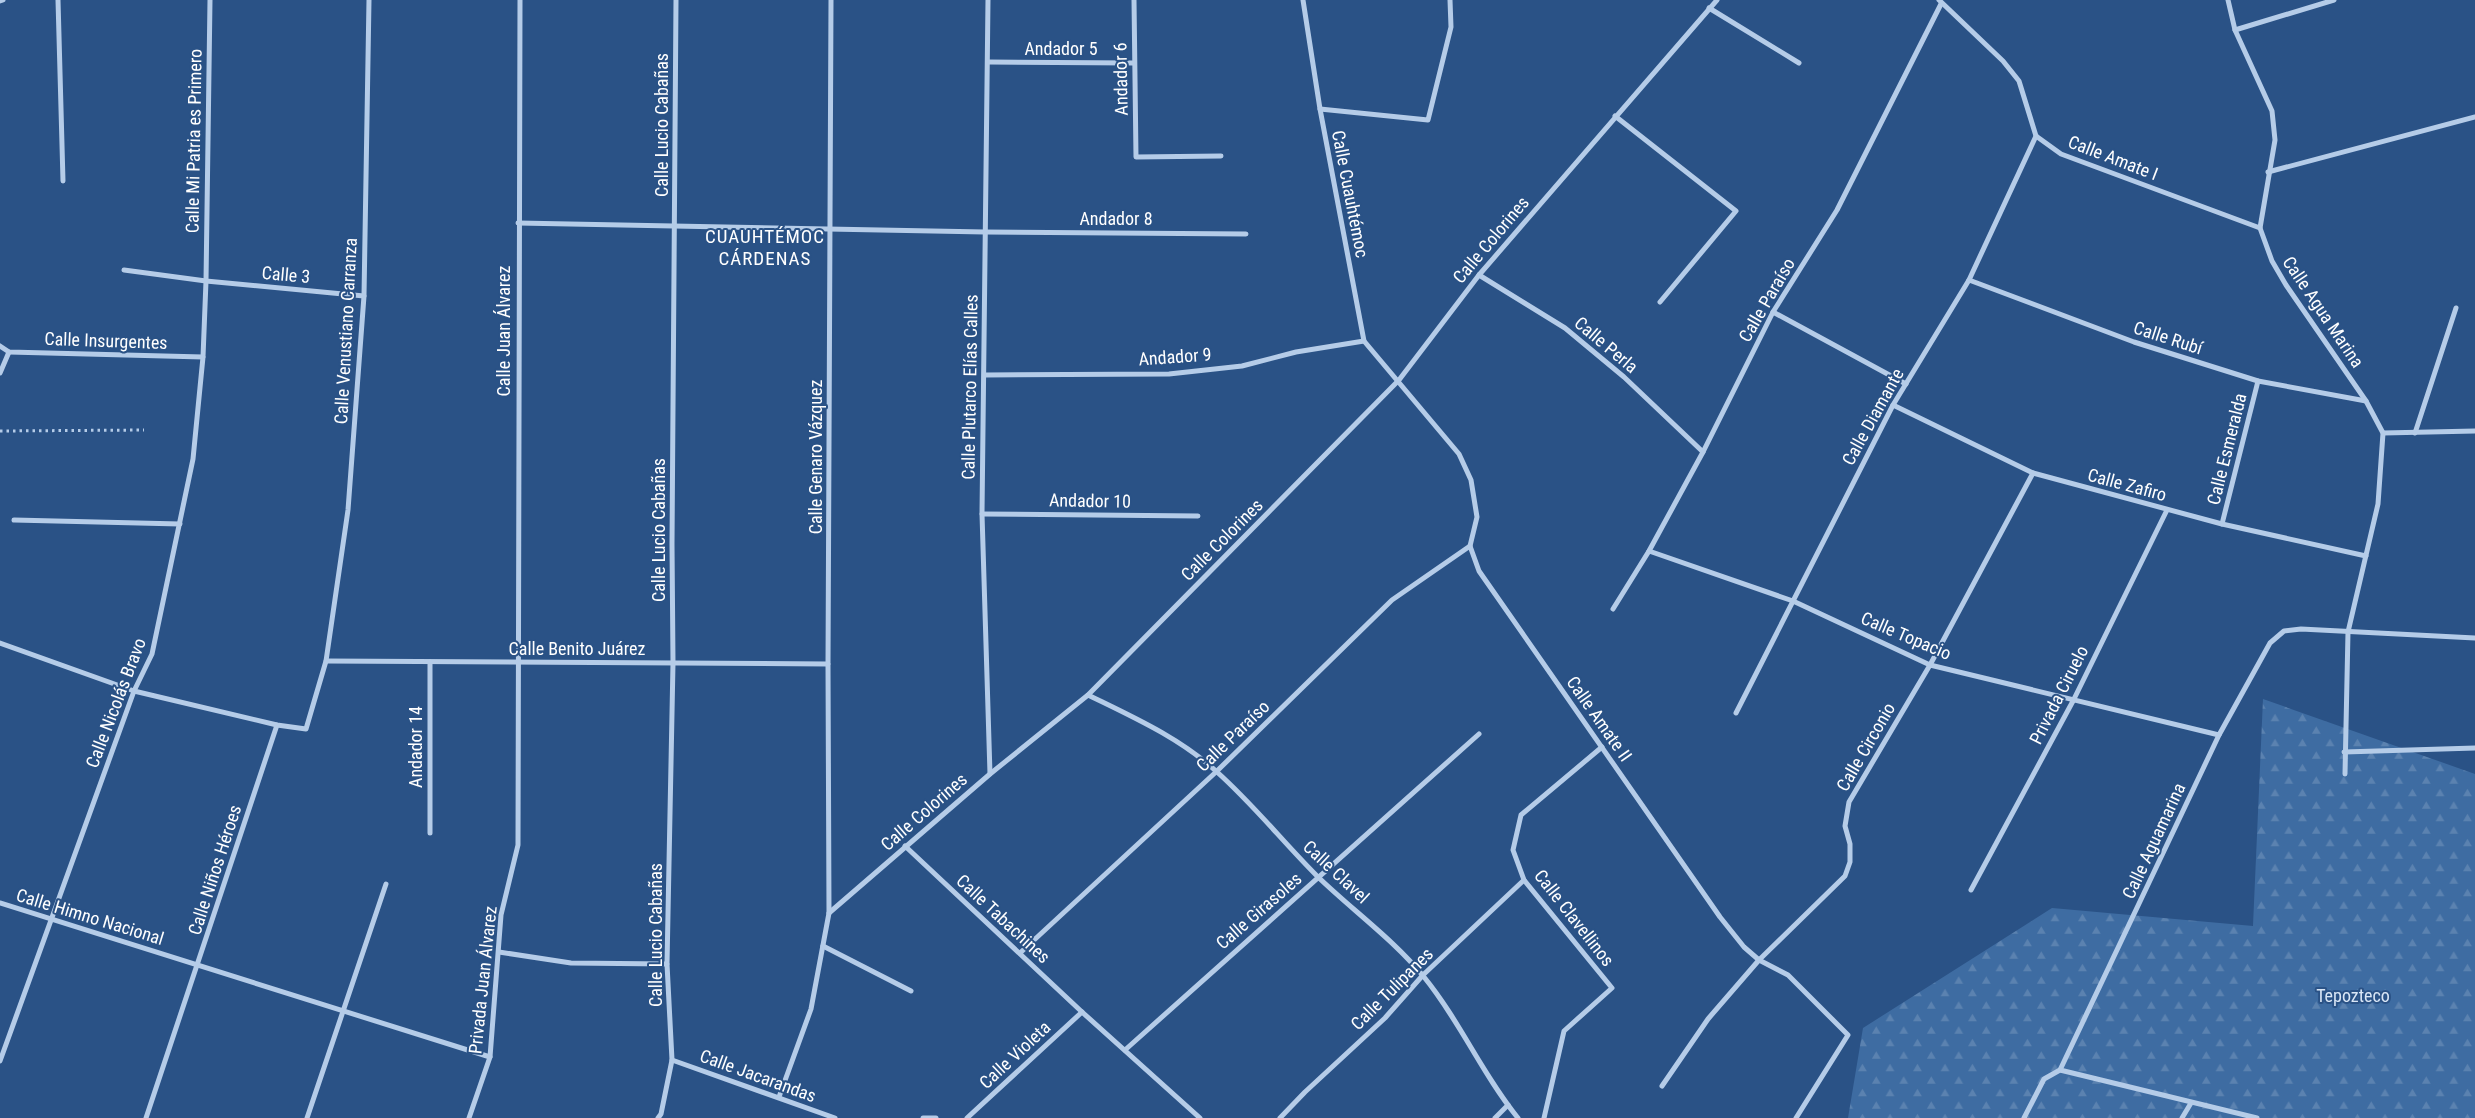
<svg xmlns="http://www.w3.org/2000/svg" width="2475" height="1118" font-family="'Roboto Condensed',sans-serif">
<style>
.forest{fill:url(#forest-firs)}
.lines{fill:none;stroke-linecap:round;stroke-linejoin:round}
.path{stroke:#b5cce8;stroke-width:3;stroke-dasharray:2.5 4;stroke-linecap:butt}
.minor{stroke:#b5cce8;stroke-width:5}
.labels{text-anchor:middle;stroke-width:4;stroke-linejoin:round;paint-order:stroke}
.street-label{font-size:18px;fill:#fff;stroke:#2a5286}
.park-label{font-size:18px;fill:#d9e6f6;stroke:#2a5286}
.neighbourhood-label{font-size:19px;letter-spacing:1px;fill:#fff;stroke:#2a5286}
</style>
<defs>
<pattern id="forest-firs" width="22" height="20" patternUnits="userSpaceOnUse" patternTransform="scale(1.25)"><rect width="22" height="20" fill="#3e6ca2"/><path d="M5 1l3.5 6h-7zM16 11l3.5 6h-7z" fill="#5b82b0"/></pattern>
</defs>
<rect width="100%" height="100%" fill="#2a5286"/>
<!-- forest -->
<path class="forest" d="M 2263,699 L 2475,774 L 2475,1118 L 1848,1118 L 1863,1028 L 2052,908 L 2253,926 Z"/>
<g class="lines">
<!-- path -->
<path class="path" d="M 0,431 L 144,430"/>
<!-- minor -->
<g class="minor">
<path d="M 58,0 L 63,181"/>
<path d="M 988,0 L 982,514 L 990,774"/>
<path d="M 1134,0 L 1136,157 L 1221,156"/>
<path d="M 1303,0 L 1320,109 L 1364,341 L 1459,454 L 1471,480 L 1477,517 L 1470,546 L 1479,571 L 1720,917 L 1744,947 L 1759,960 L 1788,975 L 1848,1035 L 1796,1118"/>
<path d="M 1939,0 L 2003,61 L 2019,81 L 2036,136 L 2061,154 L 2260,228"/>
<path d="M 2228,0 L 2235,30 L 2272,111 L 2275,140 L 2260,228 L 2272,261 L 2286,285 L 2366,401 L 2383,433 L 2378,504 L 2348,632 L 2345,774"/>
<path d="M 0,1 L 3,0"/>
<path d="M 1709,8 L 1799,63"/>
<path d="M 2235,30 L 2334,0"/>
<path d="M 989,62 L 1133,63"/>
<path d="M 1320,109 L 1428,120 L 1451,27 L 1450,0"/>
<path d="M 1615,116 L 1736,211 L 1660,302"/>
<path d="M 2268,172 L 2475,117"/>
<path d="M 518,223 L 985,232 L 1246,234"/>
<path d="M 124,270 L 206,281 L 364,296"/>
<path d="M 1479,275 L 1565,328 L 1624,377 L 1703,452"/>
<path d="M 1969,280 L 2134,342 L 2258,381 L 2366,401"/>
<path d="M 1773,312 L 1906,384"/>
<path d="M 0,346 L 9,352 L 203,357"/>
<path d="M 0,373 L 9,352"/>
<path d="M 985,375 L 1169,374 L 1242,366 L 1296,352 L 1364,341"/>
<path d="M 1893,405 L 2033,473 L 2222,524 L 2366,556"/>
<path d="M 2383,433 L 2475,431"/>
<path d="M 2415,433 L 2456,308"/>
<path d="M 982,514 L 1198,516"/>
<path d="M 14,520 L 180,524"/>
<path d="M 2222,524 L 2258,381"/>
<path d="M 1649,551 L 1793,601 L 1930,665 L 2219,735"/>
<path d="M 1613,609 L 1649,551 L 1703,452 L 1773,312 L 1837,210 L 1941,4"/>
<path d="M 0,643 L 134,691 L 277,725 L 306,729 L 326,661 L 348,510 L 364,296 L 369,0"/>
<path d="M 326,661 L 828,664"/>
<path d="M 430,662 L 430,833"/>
<path d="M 1088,695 C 1133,717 1180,738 1217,772 C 1253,804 1283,842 1317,876 C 1352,910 1393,939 1424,977 C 1460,1021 1482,1074 1518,1118"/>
<path d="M 1736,713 L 1893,405 L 1969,280 L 2036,136"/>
<path d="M 2344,752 L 2475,748"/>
<path d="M 905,846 L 1082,1012 L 1200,1118"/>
<path d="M 1971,890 L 2073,701 L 2167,510"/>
<path d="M 0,903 L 490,1057"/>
<path d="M 829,913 L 990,774 L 1088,695 L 1399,380 L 1479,275 L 1717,0"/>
<path d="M 823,946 L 911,991"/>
<path d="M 499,952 L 571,963 L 667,964"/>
<path d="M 1020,953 L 1217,771 L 1392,600 L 1470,546"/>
<path d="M 1125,1050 L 1479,734"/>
<path d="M 672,1060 L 835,1118"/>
<path d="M 0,1061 L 134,691 L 152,654 L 193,459 L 203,357 L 206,281 L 210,0"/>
<path d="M 2060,1070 L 2219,735 L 2270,643 L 2284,631 L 2301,629 L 2475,638"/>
<path d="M 1662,1086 L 1708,1019 L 1759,960 L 1845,876 L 1850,862 L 1850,844 L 1845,826 L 1849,802 L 1930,665 L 2033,473"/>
<path d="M 779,1097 L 811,1009 L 829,913 L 828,664 L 831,0"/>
<path d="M 146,1118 L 277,725"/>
<path d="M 307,1118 L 386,884"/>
<path d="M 469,1118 L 490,1057 L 501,915 L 518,845 L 520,0"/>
<path d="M 658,1118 L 661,1114 L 672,1060 L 667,964 L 673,663 L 672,544 L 676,0"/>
<path d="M 923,1118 L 936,1118"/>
<path d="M 967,1118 L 1082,1012"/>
<path d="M 1280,1118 L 1305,1092 L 1385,1018 L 1423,975 L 1524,880"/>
<path d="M 1495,1118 L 1508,1105"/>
<path d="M 1544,1118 L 1564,1031 L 1612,988 L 1524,880 L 1513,850 L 1521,815 L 1602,747"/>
<path d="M 2024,1118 L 2044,1079 L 2060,1070 L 2257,1118"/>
<path d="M 2182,1118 L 2191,1103"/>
</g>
</g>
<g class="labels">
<!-- street labels -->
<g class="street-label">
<text x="1061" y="55">Andador 5</text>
<text transform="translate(1121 79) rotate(-91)" y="6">Andador 6</text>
<text transform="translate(662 125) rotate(-90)" y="6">Calle Lucio Cabañas</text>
<text transform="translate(194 141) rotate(-89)" y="6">Calle Mi Patria es Primero</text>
<text transform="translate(2113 158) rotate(21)" y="6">Calle Amate I</text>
<text transform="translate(1350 194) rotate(79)" y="6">Calle Cuauhtémoc</text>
<text x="1116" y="225">Andador 8</text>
<text transform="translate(1491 240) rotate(-50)" y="6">Calle Colorines</text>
<text transform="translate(286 275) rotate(5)" y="6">Calle 3</text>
<text transform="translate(1767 300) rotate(-60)" y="6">Calle Paraíso</text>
<text transform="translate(2323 312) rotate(56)" y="6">Calle Agua Marina</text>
<text transform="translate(346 331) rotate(-87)" y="6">Calle Venustiano Carranza</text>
<text transform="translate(504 331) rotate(-90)" y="6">Calle Juan Álvarez</text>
<text transform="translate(2168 338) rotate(18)" y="6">Calle Rubí</text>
<text transform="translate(106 341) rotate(2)" y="6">Calle Insurgentes</text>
<text transform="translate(1606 345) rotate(40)" y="6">Calle Perla</text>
<text transform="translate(1175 357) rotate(-4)" y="6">Andador 9</text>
<text transform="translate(970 387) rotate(-89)" y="6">Calle Plutarco Elías Calles</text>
<text transform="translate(1873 417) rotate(-61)" y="6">Calle Diamante</text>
<text transform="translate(2227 449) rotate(-76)" y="6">Calle Esmeralda</text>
<text transform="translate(816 457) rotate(-90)" y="6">Calle Genaro Vázquez</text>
<text transform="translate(2127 485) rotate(15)" y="6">Calle Zafiro</text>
<text transform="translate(1090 501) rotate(1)" y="6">Andador 10</text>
<text transform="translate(659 530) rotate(-90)" y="6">Calle Lucio Cabañas</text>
<text transform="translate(1222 540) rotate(-45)" y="6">Calle Colorines</text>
<text transform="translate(1906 636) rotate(23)" y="6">Calle Topacio</text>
<text x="577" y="655">Calle Benito Juárez</text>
<text transform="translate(2059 695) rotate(-63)" y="6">Privada Ciruelo</text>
<text transform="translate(116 703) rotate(-69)" y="6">Calle Nicolás Bravo</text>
<text transform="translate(1599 719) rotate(55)" y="6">Calle Amate II</text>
<text transform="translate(1233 736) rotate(-44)" y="6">Calle Paraíso</text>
<text transform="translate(416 747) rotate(-90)" y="6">Andador 14</text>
<text transform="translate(1866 747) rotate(-60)" y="6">Calle Circonio</text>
<text transform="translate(924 812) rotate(-41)" y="6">Calle Colorines</text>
<text transform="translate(2154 841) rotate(-65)" y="6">Calle Aguamarina</text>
<text transform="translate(215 870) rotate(-72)" y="6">Calle Niños Héroes</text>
<text transform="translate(1336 872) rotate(43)" y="6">Calle Clavel</text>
<text transform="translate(1259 911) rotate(-41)" y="6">Calle Girasoles</text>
<text transform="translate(90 917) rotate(17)" y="6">Calle Himno Nacional</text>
<text transform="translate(1574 918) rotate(52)" y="6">Calle Clavellinos</text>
<text transform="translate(1003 919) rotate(43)" y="6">Calle Tabachines</text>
<text transform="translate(656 935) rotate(-90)" y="6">Calle Lucio Cabañas</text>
<text transform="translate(483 980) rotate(-84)" y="6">Privada Juan Álvarez</text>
<text transform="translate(1392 989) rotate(-45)" y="6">Calle Tulipanes</text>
<text transform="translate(1015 1055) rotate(-43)" y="6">Calle Violeta</text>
<text transform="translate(758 1076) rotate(20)" y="6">Calle Jacarandas</text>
</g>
<!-- park labels -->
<g class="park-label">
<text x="2353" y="1002">Tepozteco</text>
</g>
<!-- neighbourhood labels -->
<g class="neighbourhood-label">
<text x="765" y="243">CUAUHTÉMOC<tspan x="765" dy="22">CÁRDENAS</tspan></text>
</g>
</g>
</svg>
